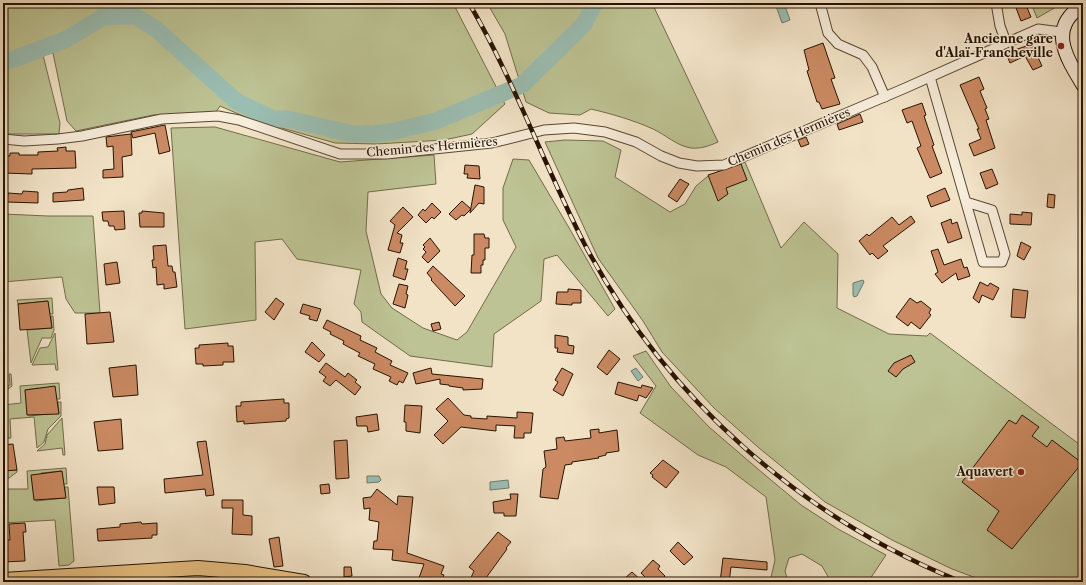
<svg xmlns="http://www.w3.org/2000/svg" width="1086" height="585" font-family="'Libre Caslon Text',serif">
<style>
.green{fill:#bdc394;stroke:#726b4a}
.water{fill:#9bbeb3;stroke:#6d7a6b}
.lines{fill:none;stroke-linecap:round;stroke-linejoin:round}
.river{stroke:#9bbeb3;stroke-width:17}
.building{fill:#cb8a63;stroke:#271300}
.street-casing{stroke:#5a4732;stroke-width:11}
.secondary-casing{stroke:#271300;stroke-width:15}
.primary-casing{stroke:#271300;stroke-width:16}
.street{stroke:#f7eddb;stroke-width:9}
.secondary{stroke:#f7eddb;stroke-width:13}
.primary{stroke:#e9c284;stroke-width:14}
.rail-casing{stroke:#271300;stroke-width:4.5}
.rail{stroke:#f7eddb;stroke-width:3;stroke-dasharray:9;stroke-linecap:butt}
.poi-dot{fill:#8f2418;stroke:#f7eddb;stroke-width:1.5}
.labels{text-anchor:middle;stroke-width:3;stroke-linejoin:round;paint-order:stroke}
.poi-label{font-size:12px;font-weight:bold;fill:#271300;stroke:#f7eddb;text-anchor:end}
.street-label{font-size:12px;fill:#271300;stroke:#f7eddb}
</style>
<rect width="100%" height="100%" fill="#f2e3c7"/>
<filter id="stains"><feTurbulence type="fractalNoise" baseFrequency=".005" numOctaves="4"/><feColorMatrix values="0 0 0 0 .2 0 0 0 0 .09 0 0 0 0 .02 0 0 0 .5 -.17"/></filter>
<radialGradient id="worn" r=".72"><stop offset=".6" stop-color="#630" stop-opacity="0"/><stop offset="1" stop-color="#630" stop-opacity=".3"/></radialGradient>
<!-- green -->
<g class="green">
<path d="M 3,3 L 453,3 L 505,104 L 472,134 L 444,140 L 376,144 L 335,143 L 250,119 L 220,106 L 216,112 L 153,115 L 76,131 L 67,121 L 53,53 L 43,55 L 60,123 L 59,134 L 3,134 Z"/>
<path d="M 487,3 L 652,3 L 718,142 C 709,146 701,149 691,148 C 677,146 666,135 653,129 C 633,120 612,114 591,109 L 580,115 L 549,113 L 526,102 L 505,34 Z"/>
<path d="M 1031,3 L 1054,3 L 1056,7 L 1037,18 Z"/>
<path d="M 215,127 L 340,162 L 434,155 L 436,184 L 368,192 L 366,231 L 381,294 L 392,308 L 423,328 L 457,340 L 467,332 L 516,247 L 503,220 L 503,188 L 513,159 L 529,160 L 568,226 L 615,309 L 608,316 L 557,255 L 544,259 L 541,301 L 494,334 L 492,367 L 410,356 L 362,322 L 361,312 L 354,304 L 361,270 L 297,259 L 282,239 L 255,242 L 256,320 L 185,329 L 171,128 Z"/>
<path d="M 565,140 L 603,141 L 621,150 L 615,177 L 670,212 L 685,204 L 696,186 L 708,176 L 745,162 L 781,248 L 804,222 L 838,254 L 837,308 L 889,334 L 927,336 L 930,333 L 1083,447 L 1083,582 L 987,582 L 952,569 L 892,540 L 825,502 L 759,448 L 714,408 L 662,352 L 643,321 L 598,258 L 545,142 Z"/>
<path d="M 3,214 L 48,216 L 93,216 L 100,313 L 75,313 L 66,299 L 62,277 L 3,282 Z"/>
<path d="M 52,298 L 53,314 L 49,314 L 47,301 L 18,304 L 17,300 Z"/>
<path d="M 51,316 L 53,316 L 54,330 L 51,338 L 42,338 L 31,363 L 27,330 L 52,328 Z"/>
<path d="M 55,333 L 58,370 L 56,370 L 55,364 L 32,365 L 40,348 L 48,347 Z"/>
<path d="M 646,351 L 671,387 L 709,427 L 765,475 L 801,505 L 838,529 L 886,555 L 868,582 L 831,582 L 822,566 L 802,554 L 789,558 L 785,571 L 788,582 L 770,582 L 775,560 L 766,497 L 726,467 L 698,455 L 640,413 L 656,386 L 633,356 Z"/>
<path d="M 9,374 L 11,374 L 12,386 L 3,393 L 3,386 L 10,385 Z"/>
<path d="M 59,383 L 60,399 L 56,399 L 38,388 L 25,390 L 29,416 L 59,413 L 58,402 L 61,402 L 61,416 L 48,429 L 44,442 L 37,448 L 34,417 L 10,419 L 11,438 L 3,438 L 3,405 L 21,403 L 20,386 Z"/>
<path d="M 62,418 L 65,455 L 63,455 L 62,448 L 37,451 L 45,444 L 47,435 Z"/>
<path d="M 66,468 L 67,484 L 63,484 L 61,471 L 41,473 L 34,496 L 36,501 L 65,498 L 65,487 L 68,487 L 74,561 L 69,565 L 59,566 L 55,520 L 3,523 L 3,489 L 28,489 L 27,471 Z"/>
<path d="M 17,470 L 17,472 L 5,481 L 5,487 L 3,487 L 3,471 Z"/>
<path d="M 187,579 L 242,582 L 138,582 Z"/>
</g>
<!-- water -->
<g class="water">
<path d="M 784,3 L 790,20 L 782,23 L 776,6 Z"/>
<path d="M 863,280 L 864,282 L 857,296 L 854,297 L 853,295 L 853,283 Z"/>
<path d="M 636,368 L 643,377 L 638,381 L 631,371 Z"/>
<path d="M 367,476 L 379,476 L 381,480 L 379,482 L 367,483 Z"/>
<path d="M 508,480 L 509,488 L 490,490 L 490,482 Z"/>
</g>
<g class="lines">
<!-- river -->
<path class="river" d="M 3,60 L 11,60 L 67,39 L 103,17 L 135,16 L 156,29 L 236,101 L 273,119 L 288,119 L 353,134 L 374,134 L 391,132 L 436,121 L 522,85 L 584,24 L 594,4 L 597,3"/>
</g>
<!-- building -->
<g class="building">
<path d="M 1020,3 L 1025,3 L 1031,17 L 1021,21 L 1015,5 Z"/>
<path d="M 823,43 L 835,78 L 831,79 L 840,104 L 822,109 L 819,102 L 817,102 L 807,71 L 809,70 L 804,50 Z"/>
<path d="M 1032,44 L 1042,66 L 1033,70 L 1025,56 L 1010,63 L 1006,53 Z"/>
<path d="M 979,77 L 984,89 L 980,91 L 987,108 L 985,109 L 989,119 L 986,120 L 995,148 L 974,156 L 969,144 L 981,139 L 977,129 L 979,129 L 960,85 Z"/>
<path d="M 922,103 L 926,115 L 924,116 L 934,145 L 932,146 L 942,173 L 930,178 L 917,148 L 921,146 L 912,121 L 907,123 L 902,110 Z"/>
<path d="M 860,114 L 863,122 L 839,130 L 837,124 Z"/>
<path d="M 165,125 L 170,151 L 159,154 L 155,133 L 133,138 L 131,132 Z"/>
<path d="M 131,134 L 132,155 L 122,157 L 123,177 L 103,178 L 103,170 L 114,169 L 113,146 L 107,147 L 106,137 Z"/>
<path d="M 806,137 L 809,144 L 801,147 L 798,140 Z"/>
<path d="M 66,147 L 66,151 L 75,151 L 76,168 L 32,169 L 32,174 L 3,173 L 3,155 L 10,156 L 10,153 L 19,153 L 19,155 L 38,155 L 38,152 L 58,151 L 57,148 Z"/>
<path d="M 741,164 L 747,180 L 726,188 L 728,194 L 718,201 L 708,175 Z"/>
<path d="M 465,165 L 479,166 L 480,179 L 467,178 L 468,174 L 464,174 Z"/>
<path d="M 992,169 L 998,184 L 986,189 L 980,173 Z"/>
<path d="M 680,179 L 689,184 L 677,202 L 668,196 Z"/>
<path d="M 475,185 L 484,187 L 484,204 L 479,203 L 470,213 Z"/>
<path d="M 83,188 L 84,200 L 53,202 L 53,193 L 67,192 L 68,190 Z"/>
<path d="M 945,188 L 950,200 L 931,207 L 927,196 Z"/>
<path d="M 23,191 L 38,192 L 38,203 L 7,202 L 8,193 L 22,194 Z"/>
<path d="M 1048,194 L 1055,195 L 1054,208 L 1047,207 Z"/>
<path d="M 462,201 L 471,209 L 464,216 L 462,215 L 456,220 L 449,214 Z"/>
<path d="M 432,203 L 441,212 L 434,219 L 432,217 L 426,223 L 418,215 L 423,209 L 425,211 Z"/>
<path d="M 403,207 L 413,217 L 397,233 L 402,235 L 400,243 L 403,243 L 400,253 L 388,250 L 395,225 L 390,221 Z"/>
<path d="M 124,211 L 125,229 L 115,230 L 114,226 L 109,226 L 108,221 L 103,221 L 102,212 Z"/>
<path d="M 142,211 L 164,213 L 164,227 L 140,227 L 139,213 L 142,213 Z"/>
<path d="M 1022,212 L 1032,213 L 1031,225 L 1010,224 L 1010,214 L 1022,215 Z"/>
<path d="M 911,216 L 915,222 L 883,246 L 888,251 L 878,259 L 872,253 L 870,255 L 859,241 L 867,234 L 869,236 L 892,217 L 899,225 Z"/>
<path d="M 951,219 L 952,224 L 957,222 L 962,238 L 948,243 L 941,223 Z"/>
<path d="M 474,234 L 484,234 L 485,238 L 489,238 L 489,248 L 485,248 L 485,260 L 483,260 L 483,265 L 481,265 L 481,273 L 471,273 L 472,255 L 474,255 Z"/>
<path d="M 430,238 L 440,251 L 428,263 L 422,257 L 426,252 L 423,249 L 425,247 L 423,245 Z"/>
<path d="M 1021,242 L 1031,247 L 1024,260 L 1017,256 Z"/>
<path d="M 166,245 L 168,266 L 172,266 L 173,272 L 175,272 L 177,287 L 164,289 L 164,284 L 157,285 L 156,267 L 153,268 L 152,260 L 154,260 L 153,246 Z"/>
<path d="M 938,249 L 944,265 L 961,259 L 964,268 L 967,267 L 970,276 L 958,280 L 956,273 L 942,283 L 935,274 L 938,272 L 931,251 Z"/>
<path d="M 398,258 L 407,261 L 405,269 L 408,269 L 405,280 L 393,276 Z"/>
<path d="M 117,262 L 120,283 L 106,285 L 104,264 Z"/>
<path d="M 433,266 L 465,296 L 455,306 L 431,280 L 432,279 L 427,273 Z"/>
<path d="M 980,282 L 988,286 L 990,283 L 999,288 L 993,300 L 982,295 L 979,303 L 973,298 Z"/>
<path d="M 399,284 L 408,286 L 406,294 L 408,295 L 405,308 L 393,304 Z"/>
<path d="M 568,289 L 581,290 L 581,303 L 572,303 L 572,305 L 556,304 L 557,292 L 568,292 Z"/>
<path d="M 1013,289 L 1028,291 L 1025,318 L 1011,317 Z"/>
<path d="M 276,298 L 284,304 L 274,320 L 265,312 Z"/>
<path d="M 910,298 L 917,303 L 921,301 L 931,309 L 929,313 L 931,315 L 920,329 L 911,322 L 908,326 L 896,317 Z"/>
<path d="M 48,301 L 52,328 L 20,330 L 18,304 Z"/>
<path d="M 303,304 L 321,309 L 317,321 L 309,319 L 310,316 L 300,313 Z"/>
<path d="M 110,312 L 114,342 L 87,344 L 85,314 Z"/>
<path d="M 327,320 L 361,336 L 360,340 L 377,348 L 375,352 L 392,361 L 390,365 L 408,373 L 403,383 L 399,381 L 397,385 L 389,381 L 391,377 L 373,369 L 375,364 L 358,356 L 360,353 L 358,352 L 343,344 L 344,341 L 330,334 L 331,332 L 323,328 Z"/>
<path d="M 439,322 L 441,329 L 433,331 L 431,324 Z"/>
<path d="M 555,335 L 568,337 L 568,345 L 574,346 L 573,354 L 557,352 L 558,348 L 555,348 Z"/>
<path d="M 312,342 L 325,355 L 319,362 L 305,352 Z"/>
<path d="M 228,343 L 228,346 L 233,346 L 234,362 L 223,362 L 223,365 L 203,366 L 203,364 L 196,364 L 195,348 L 199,348 L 199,345 Z"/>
<path d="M 609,350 L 620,359 L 607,375 L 597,367 Z"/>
<path d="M 911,355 L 915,362 L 903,369 L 896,377 L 888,371 L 894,363 Z"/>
<path d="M 326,363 L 345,377 L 348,373 L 357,380 L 355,382 L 361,387 L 355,395 L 336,380 L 330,386 L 323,381 L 326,377 L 319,372 Z"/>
<path d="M 136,365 L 138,395 L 113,397 L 109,368 Z"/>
<path d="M 431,368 L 432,374 L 483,379 L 482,389 L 463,390 L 463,388 L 449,386 L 449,385 L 440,384 L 440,379 L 416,384 L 413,373 Z"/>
<path d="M 562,368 L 573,374 L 563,396 L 553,390 L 558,382 L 555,380 Z"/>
<path d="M 618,382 L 641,388 L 642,385 L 653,388 L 646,398 L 639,395 L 637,401 L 615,394 Z"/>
<path d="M 55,386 L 59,414 L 27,415 L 25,390 Z"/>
<path d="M 448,398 L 464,415 L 471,416 L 471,418 L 487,419 L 487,416 L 517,418 L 517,412 L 533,413 L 531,433 L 524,433 L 524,438 L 514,438 L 515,426 L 496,425 L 496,431 L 461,427 L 443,444 L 434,435 L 448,421 L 436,409 Z"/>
<path d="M 284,399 L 284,403 L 289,403 L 289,418 L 286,419 L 286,421 L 244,424 L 244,421 L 237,422 L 236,406 L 241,406 L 241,402 Z"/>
<path d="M 405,405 L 422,406 L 420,433 L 406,431 L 406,422 L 404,422 Z"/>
<path d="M 377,414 L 379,430 L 368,432 L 367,426 L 357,426 L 356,417 Z"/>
<path d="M 1022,415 L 1039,427 L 1032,436 L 1047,447 L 1052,440 L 1082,463 L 1012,549 L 987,530 L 999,511 L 962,482 L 1009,420 L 1016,424 Z"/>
<path d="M 121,419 L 123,449 L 98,451 L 94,422 Z"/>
<path d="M 599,429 L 599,433 L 617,430 L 619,451 L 606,453 L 606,455 L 598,457 L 599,458 L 572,462 L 572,464 L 565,465 L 558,499 L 540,497 L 543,469 L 546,467 L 544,451 L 557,449 L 556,438 L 564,437 L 565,441 L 591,438 L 590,430 Z"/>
<path d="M 347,440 L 349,478 L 336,479 L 334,441 Z"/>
<path d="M 206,441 L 214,495 L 206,496 L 205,489 L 165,493 L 164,479 L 203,475 L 197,442 Z"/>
<path d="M 13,444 L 17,470 L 3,471 L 3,445 Z"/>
<path d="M 663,460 L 679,472 L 666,488 L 652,477 L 653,475 L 650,473 Z"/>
<path d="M 62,471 L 66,498 L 34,500 L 31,475 Z"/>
<path d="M 329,484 L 330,493 L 321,494 L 320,485 Z"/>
<path d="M 97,487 L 114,487 L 115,503 L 99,505 Z"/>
<path d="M 377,489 L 397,505 L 398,496 L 413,497 L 407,553 L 444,566 L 441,574 L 444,575 L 441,582 L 430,582 L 419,578 L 424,564 L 392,560 L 393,550 L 373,549 L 374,541 L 377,541 L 379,522 L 369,520 L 370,508 L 364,509 L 363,498 L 371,497 Z"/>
<path d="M 510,494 L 518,494 L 516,516 L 504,516 L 504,513 L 494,513 L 493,502 L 511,499 Z"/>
<path d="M 222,500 L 243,500 L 243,515 L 252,516 L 252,535 L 232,534 L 233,508 L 222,508 Z"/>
<path d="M 141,522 L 142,524 L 157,523 L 157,535 L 152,535 L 152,538 L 98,541 L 97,529 L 120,527 L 120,524 Z"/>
<path d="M 25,523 L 26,532 L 23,532 L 25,561 L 3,562 L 3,540 L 10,540 L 9,524 Z"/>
<path d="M 498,532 L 511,542 L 506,548 L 507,549 L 483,582 L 469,582 L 474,571 L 469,567 Z"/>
<path d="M 279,537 L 283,566 L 274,567 L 269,539 Z"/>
<path d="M 678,542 L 693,557 L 684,565 L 670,551 Z"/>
<path d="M 723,558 L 767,562 L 767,570 L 731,567 L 729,582 L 720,582 Z"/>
<path d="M 653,560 L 660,566 L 658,569 L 665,576 L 659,582 L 650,582 L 641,573 Z"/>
<path d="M 344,567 L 351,567 L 352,576 L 344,577 Z"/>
<path d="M 632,572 L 643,582 L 629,582 L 625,578 Z"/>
</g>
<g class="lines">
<!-- street casing -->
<g class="street-casing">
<g id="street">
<path d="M 820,3 L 828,33 L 838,44 L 863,55 L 872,67 L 885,97"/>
<path d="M 996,3 L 1000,26 L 1006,42"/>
<path d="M 930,77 L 983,262 L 1002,262 L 1005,254 L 992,210 L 966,202"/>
<path d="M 3,139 L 24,141 L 58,139 L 82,136 L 162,119 L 218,116 L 239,120 L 340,154 L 386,154 L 492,143 L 544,130 L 574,128 L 605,132 L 636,142 L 661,156 L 679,163 L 697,166 L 724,165 L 903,89 L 1038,29 L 1061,32"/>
</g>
</g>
<!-- secondary casing -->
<g class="secondary-casing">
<path id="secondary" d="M 1083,5 C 1047,28 1066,57 1083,85"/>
</g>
<!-- primary casing -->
<g class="primary-casing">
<path id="primary" d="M 3,580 L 198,568 L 245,572 L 304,582"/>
</g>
<!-- street -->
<use href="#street" class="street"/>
<!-- secondary -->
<use href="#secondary" class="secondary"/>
<!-- primary -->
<use href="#primary" class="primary"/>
<!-- rail casing -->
<g class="rail-casing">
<path id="rail" d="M 469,3 C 514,80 544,165 585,245 C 666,398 801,518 962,582"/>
</g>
<!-- rail -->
<use href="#rail" class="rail"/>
</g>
<!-- markers -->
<g class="poi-dot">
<circle cx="1061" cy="46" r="4"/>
<circle cx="1021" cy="472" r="4"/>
</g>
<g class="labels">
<!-- poi labels -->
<g class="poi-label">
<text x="1053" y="43">Ancienne gare<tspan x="1053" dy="14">d'Alaï-Francheville</tspan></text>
<text x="1013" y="476">Aquavert</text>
</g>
<!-- street labels -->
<g class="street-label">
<text transform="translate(789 137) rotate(-23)" y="4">Chemin des Hermières</text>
<text transform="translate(432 147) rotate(-5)" y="4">Chemin des Hermières</text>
</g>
</g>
<!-- margin -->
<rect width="1086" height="585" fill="none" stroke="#f2e3c7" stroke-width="16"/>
<rect x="4" y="4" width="1078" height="577" fill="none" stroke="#271300" stroke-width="2"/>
<rect x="8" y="8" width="1070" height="569" fill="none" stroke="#271300"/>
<rect width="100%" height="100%" filter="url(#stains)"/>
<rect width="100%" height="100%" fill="url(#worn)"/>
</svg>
